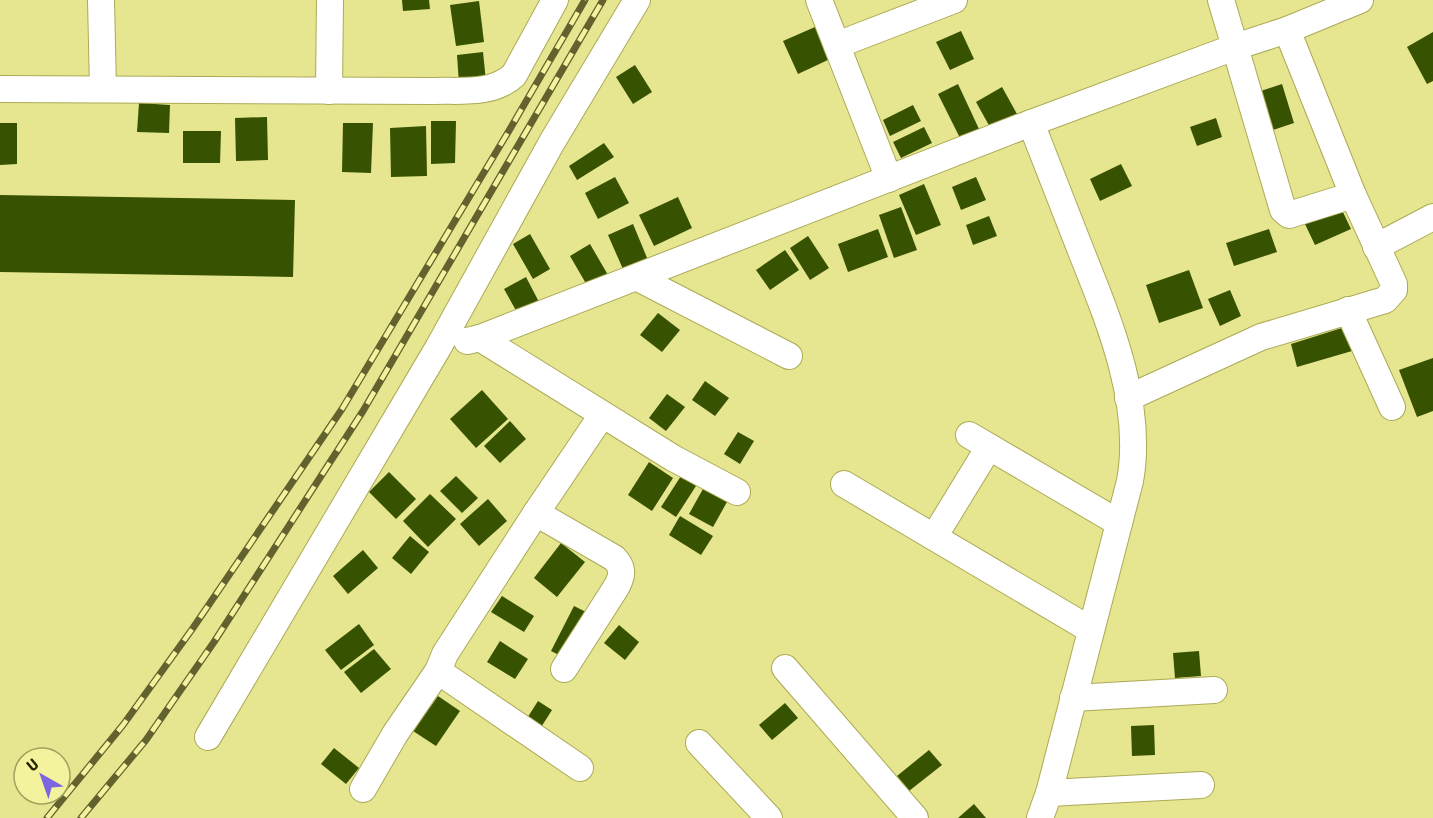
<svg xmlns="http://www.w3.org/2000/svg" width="1433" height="818" font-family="'Asap Condensed',sans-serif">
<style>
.building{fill:#375200}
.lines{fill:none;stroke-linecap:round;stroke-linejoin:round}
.minor-casing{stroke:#acaa56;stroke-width:28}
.minor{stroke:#fff;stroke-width:26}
.rail-casing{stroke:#63622f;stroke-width:7}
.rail{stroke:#f3f39d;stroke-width:4.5;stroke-dasharray:14;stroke-linecap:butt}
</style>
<rect width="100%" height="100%" fill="#e6e590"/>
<!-- building -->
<g class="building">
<path d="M 402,0 L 429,0 L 430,9 L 403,11 Z"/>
<path d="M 479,1 L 484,42 L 456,46 L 450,5 Z"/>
<path d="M 815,27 L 830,59 L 798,74 L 783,41 Z"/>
<path d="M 961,31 L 974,59 L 950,70 L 936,42 Z"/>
<path d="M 1433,32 L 1433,81 L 1427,84 L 1407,47 Z"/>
<path d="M 483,52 L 486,81 L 459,84 L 457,55 Z"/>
<path d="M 635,65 L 652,92 L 633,104 L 616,77 Z"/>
<path d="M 958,84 L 979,129 L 960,138 L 938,94 Z"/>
<path d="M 1282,84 L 1294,123 L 1270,131 L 1258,92 Z"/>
<path d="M 1002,87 L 1017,114 L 991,129 L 976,102 Z"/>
<path d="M 139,103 L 170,105 L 169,133 L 137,132 Z"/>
<path d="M 913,105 L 921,121 L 890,136 L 883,120 Z"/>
<path d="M 267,117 L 268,160 L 236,161 L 235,118 Z"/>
<path d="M 1216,118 L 1222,137 L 1197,146 L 1190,127 Z"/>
<path d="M 431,121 L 456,121 L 455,163 L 431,164 Z"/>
<path d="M 0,123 L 17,123 L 17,164 L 0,165 Z"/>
<path d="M 343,123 L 373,123 L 371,173 L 342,172 Z"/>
<path d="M 426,126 L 427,176 L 391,177 L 390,128 Z"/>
<path d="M 924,127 L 932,143 L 901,158 L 893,142 Z"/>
<path d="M 183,131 L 221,131 L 220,163 L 183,163 Z"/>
<path d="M 604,143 L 614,157 L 577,180 L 569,166 Z"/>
<path d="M 1121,164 L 1132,186 L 1100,201 L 1090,179 Z"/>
<path d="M 615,177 L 629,203 L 598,219 L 585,193 Z"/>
<path d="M 976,177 L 986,200 L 961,210 L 952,187 Z"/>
<path d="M 924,184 L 941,225 L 916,235 L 899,195 Z"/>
<path d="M 0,195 L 295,200 L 293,277 L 0,272 Z"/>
<path d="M 678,197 L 692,228 L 654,246 L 639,215 Z"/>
<path d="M 1340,206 L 1351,229 L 1315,245 L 1304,222 Z"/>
<path d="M 901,207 L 917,250 L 894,258 L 879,215 Z"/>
<path d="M 989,216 L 997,236 L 973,245 L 966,225 Z"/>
<path d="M 633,224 L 650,265 L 626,276 L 608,235 Z"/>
<path d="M 878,229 L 888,257 L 848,272 L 838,244 Z"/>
<path d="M 1269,229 L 1277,252 L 1234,266 L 1226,243 Z"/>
<path d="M 530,234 L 550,269 L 533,279 L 513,244 Z"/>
<path d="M 808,236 L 829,268 L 810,280 L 790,248 Z"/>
<path d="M 590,244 L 608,275 L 588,287 L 570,256 Z"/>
<path d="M 785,250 L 799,270 L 770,290 L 756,270 Z"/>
<path d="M 1189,270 L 1203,308 L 1159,323 L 1146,285 Z"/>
<path d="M 526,277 L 539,302 L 518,314 L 504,289 Z"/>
<path d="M 1230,290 L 1241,316 L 1220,326 L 1208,299 Z"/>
<path d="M 658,313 L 680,330 L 662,352 L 640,335 Z"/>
<path d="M 1345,327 L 1352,351 L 1297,367 L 1291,344 Z"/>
<path d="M 1433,358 L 1433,411 L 1417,417 L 1399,370 Z"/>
<path d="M 705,381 L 729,398 L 715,416 L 692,400 Z"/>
<path d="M 482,390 L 508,419 L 476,448 L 450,419 Z"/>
<path d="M 667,394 L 685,407 L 666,431 L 649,418 Z"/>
<path d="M 510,421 L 526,439 L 500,463 L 484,446 Z"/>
<path d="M 738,432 L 754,441 L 740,464 L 724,454 Z"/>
<path d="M 649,462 L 673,478 L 652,511 L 628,495 Z"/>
<path d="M 389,472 L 416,499 L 396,519 L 369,492 Z"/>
<path d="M 456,476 L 478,498 L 462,513 L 440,491 Z"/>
<path d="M 681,476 L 696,486 L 676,517 L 661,507 Z"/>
<path d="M 703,489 L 727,502 L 713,527 L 689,514 Z"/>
<path d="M 430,494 L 456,519 L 428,547 L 403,521 Z"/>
<path d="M 488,499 L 507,521 L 479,546 L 460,524 Z"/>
<path d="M 680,516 L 713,536 L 701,555 L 669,535 Z"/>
<path d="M 410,536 L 429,552 L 411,574 L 392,558 Z"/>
<path d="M 561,543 L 585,562 L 557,597 L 534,578 Z"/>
<path d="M 363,550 L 378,568 L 348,594 L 333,576 Z"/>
<path d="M 502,596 L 534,616 L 524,632 L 491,612 Z"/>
<path d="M 574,606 L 592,615 L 569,660 L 551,651 Z"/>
<path d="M 359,624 L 374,645 L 341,670 L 325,650 Z"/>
<path d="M 619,625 L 639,642 L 625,660 L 604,643 Z"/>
<path d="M 500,641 L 528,659 L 515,679 L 487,662 Z"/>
<path d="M 374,649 L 391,669 L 361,693 L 344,672 Z"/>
<path d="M 1199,651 L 1201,676 L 1175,678 L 1173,653 Z"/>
<path d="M 438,696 L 460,711 L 436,746 L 413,731 Z"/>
<path d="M 538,701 L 552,710 L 538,732 L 524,723 Z"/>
<path d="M 785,703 L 798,718 L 772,740 L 759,725 Z"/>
<path d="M 1154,725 L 1155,755 L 1132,756 L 1131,726 Z"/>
<path d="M 334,748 L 359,768 L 346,784 L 321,764 Z"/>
<path d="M 929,750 L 942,765 L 909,791 L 897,776 Z"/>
<path d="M 974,804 L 986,818 L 958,818 Z"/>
</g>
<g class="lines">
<!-- minor casing -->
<g class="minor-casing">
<g id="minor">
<path d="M 101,0 L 103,89"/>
<path d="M 819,0 L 889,179"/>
<path d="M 837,45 L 954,0"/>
<path d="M 0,89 L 434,91 C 461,90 493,95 514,75 L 555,0"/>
<path d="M 329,91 L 330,0"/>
<path d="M 1031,123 C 1048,166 1065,209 1081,251 C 1109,321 1144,404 1130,481 L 1049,793 L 1040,818"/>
<path d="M 1353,195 L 1289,215 L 1283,210 L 1235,47 L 1287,30 L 1360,0"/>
<path d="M 1376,247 L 1433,217"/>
<path d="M 638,278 L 789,356"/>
<path d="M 1348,310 L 1392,407"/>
<path d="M 480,338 L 1031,123 L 1235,47 L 1221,0"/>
<path d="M 467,341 L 480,338 L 673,458 L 737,492"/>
<path d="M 1128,398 L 1261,337 L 1385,300 L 1394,290 L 1394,284 L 1353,195 L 1287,30"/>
<path d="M 969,435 L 1119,523"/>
<path d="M 844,484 L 1091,630"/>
<path d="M 536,513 L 614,558 C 623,567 623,574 617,586 L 564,669"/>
<path d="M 934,537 L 989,447"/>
<path d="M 785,668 L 915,818"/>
<path d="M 438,671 L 580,768"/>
<path d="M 1073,698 L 1214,690"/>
<path d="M 208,737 L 438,348 L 552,142 L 637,0"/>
<path d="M 699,743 L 769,818"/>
<path d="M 363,789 L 395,734 L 438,671 L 445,654 L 536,513 L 602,415"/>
<path d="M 1049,793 L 1201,785"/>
</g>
</g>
<!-- minor -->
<use href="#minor" class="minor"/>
<!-- rail casing -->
<g class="rail-casing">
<g id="rail">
<path d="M 47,818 L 123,725 L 193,628 L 342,409 L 510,129 L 585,0"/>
<path d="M 81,818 L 146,740 L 214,642 L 363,411 L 603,0"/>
</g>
</g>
<!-- rail -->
<use href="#rail" class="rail"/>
</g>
<!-- north arrow -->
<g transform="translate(42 776) rotate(320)"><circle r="28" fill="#f3f39d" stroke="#a1a05f" stroke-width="1.5"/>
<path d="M0-4.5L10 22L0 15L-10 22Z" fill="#7b65e0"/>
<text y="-9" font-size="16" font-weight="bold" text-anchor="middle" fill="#252401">U</text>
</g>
</svg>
